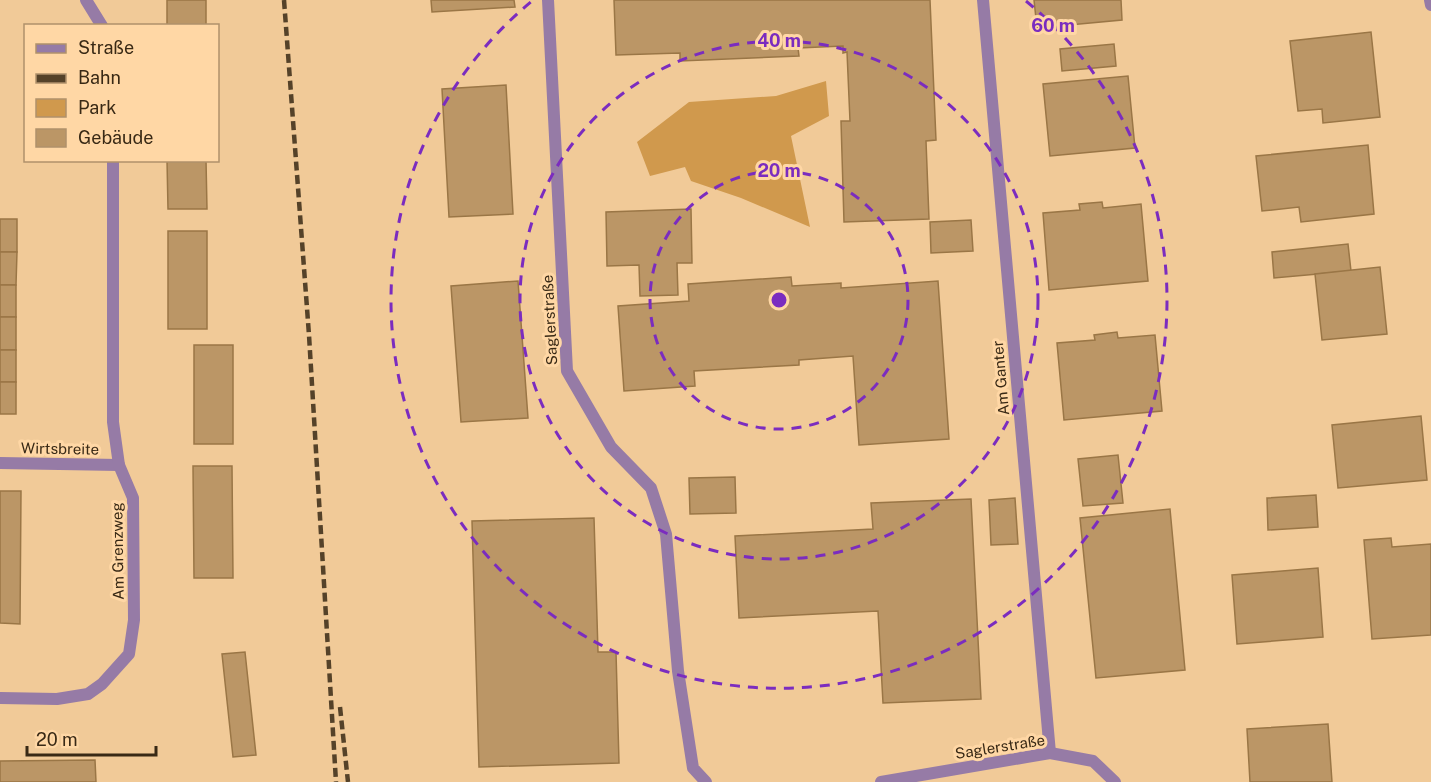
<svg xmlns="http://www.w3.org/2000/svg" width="1431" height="782" font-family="'Public Sans',sans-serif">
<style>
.green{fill:#d0994d}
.building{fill:#bb9666;stroke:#9a7646;stroke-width:1.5}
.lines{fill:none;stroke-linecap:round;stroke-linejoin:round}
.street{stroke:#967ba6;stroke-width:12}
.rail{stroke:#554229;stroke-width:4.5;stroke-dasharray:9 4.5;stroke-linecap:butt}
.ring{fill:none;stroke:#7b2cbf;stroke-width:3;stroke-dasharray:10 8}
.labels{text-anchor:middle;stroke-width:6;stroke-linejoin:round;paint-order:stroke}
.street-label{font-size:15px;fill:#392915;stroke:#ffd7a5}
.centre{fill:#7b2cbf;stroke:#ffd7a5;stroke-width:3}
.ring-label{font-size:18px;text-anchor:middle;font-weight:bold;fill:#7b2cbf;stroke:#ffd7a5;stroke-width:6;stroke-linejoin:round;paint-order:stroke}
</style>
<rect width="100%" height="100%" fill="#f1ca98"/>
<!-- green -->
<path class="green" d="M 826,81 L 829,116 L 791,136 L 810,227 L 741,198 L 691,181 L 685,167 L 650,176 L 637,142 L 689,102 L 776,96 Z"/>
<!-- building -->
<g class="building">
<rect x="167" y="0" width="39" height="26"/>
<path d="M 431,0 L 514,0 L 515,7 L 432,12 Z"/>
<path d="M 614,0 L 930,0 L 936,140 L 926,141 L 929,219 L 844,222 L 841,121 L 850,121 L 847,52 L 843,53 L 843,46 L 798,48 L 799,56 L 680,61 L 680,53 L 616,55 Z"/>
<path d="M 1034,0 L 1121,0 L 1122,20 L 1037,28 Z"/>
<path d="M 1371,32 L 1380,117 L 1323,123 L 1322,109 L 1298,111 L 1290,41 Z"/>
<path d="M 1114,44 L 1116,66 L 1062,71 L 1060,49 Z"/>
<path d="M 1128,76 L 1135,148 L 1050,156 L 1043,84 Z"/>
<path d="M 506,85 L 513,214 L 449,217 L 442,89 Z"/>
<path d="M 1368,145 L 1374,214 L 1301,222 L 1299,207 L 1262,211 L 1256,156 Z"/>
<path d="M 167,160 L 206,160 L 207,209 L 168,209 Z"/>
<path d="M 1102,202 L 1103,208 L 1141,204 L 1148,281 L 1049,290 L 1043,213 L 1080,210 L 1079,204 Z"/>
<path d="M 691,209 L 692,263 L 677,263 L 678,295 L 640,296 L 639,265 L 607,266 L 606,212 Z"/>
<rect x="0" y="219" width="17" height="33"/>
<path d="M 971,220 L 973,251 L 931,253 L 930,222 Z"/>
<rect x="168" y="231" width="39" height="98"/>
<path d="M 1348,244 L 1351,271 L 1274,278 L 1272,252 Z"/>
<path d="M 0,252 L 17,252 L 16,285 L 0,285 Z"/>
<path d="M 1380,267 L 1387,334 L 1322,340 L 1315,274 Z"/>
<path d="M 791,277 L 792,286 L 841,283 L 841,288 L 938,281 L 949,439 L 859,445 L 853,356 L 799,360 L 799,365 L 694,371 L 695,386 L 624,391 L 618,306 L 689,301 L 688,284 Z"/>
<path d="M 518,281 L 528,418 L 461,422 L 451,286 Z"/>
<rect x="0" y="285" width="16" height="32"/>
<rect x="0" y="317" width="16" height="33"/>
<path d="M 1117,332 L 1118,338 L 1155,335 L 1162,411 L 1064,420 L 1057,343 L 1095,340 L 1094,335 Z"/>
<rect x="194" y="345" width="39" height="99"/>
<rect x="0" y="350" width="16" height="32"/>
<rect x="0" y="382" width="16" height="32"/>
<path d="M 1421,416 L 1427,480 L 1338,488 L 1332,425 Z"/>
<path d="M 1118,455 L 1123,503 L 1083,506 L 1078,459 Z"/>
<path d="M 193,466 L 232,466 L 233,578 L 194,578 Z"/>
<path d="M 735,477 L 736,513 L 690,514 L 689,478 Z"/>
<path d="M 0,491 L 21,491 L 20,624 L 0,623 Z"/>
<path d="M 1316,495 L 1318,527 L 1268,530 L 1267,498 Z"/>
<path d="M 1015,498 L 1018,544 L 991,545 L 989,500 Z"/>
<path d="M 971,499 L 981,699 L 883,703 L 878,611 L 739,618 L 735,536 L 873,529 L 871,503 Z"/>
<path d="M 1170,509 L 1185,670 L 1096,678 L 1080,518 Z"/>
<path d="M 594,518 L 598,652 L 616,652 L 619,763 L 479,767 L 472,521 Z"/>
<path d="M 1391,538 L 1392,547 L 1431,544 L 1431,635 L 1372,639 L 1364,540 Z"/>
<path d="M 1318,568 L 1323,637 L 1237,644 L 1232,575 Z"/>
<path d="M 245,652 L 256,755 L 233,757 L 222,654 Z"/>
<path d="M 1328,724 L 1332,782 L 1250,782 L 1247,729 Z"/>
<path d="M 95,760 L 96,782 L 0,782 L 0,761 Z"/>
</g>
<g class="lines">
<!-- street -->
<g class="street">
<path d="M 86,0 L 102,26"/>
<path d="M 548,0 L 567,371 L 611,447 L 651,488 L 666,534 L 678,671 L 693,768 L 706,782"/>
<path d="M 983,0 L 1050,753"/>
<path d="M 1430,0 L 1431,5"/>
<path d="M 0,463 L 119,465"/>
<path d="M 0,698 L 57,699 L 88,694 L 102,684 L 129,654 L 134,620 L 133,498 L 119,465 L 113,422 L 113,160"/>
<path d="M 881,782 L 1050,753 L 1093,761 L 1115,782"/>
</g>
<!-- rail -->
<g class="rail">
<path d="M 284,0 L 309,335 L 336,782"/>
<path d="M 340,707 L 348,782"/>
</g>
</g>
<!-- distance rings -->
<g class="ring">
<circle cx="779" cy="300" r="129"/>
<circle cx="779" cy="300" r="259"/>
<path d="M1026 1A388 388 0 1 1 532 1"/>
</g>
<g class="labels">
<!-- street labels -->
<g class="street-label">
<text transform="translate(550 320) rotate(-93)" y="5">Saglerstraße</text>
<text transform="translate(1001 378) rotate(-95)" y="5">Am Ganter</text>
<text transform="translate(60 449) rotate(1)" y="5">Wirtsbreite</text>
<text transform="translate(118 551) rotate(-91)" y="5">Am Grenzweg</text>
<text transform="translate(1000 747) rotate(-9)" y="5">Saglerstraße</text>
</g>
</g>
<circle cx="779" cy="300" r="9" class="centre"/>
<g class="ring-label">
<text x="1053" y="32">60 m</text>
<text x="779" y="47">40 m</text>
<text x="779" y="177">20 m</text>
</g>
<!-- legend -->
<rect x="24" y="24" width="195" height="138" fill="#ffd7a5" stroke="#b0916b" stroke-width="1.5"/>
<rect x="36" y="44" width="30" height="9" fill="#967ba6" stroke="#b0916b" stroke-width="1.5"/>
<text x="78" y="54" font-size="18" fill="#392915">Straße</text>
<rect x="36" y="74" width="30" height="9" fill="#554229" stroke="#b0916b" stroke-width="1.5"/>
<text x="78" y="84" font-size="18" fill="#392915">Bahn</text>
<rect x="36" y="99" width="30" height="18" fill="#d0994d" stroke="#b0916b" stroke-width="1.5"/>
<text x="78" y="114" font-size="18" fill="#392915">Park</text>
<rect x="36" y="129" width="30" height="18" fill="#bb9666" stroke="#b0916b" stroke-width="1.5"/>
<text x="78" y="144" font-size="18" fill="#392915">Gebäude</text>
<!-- scale -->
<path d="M27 746v9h129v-9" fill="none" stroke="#392915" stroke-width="3"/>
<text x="36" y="746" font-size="18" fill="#392915" stroke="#ffd7a5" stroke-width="4.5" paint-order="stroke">20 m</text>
</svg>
